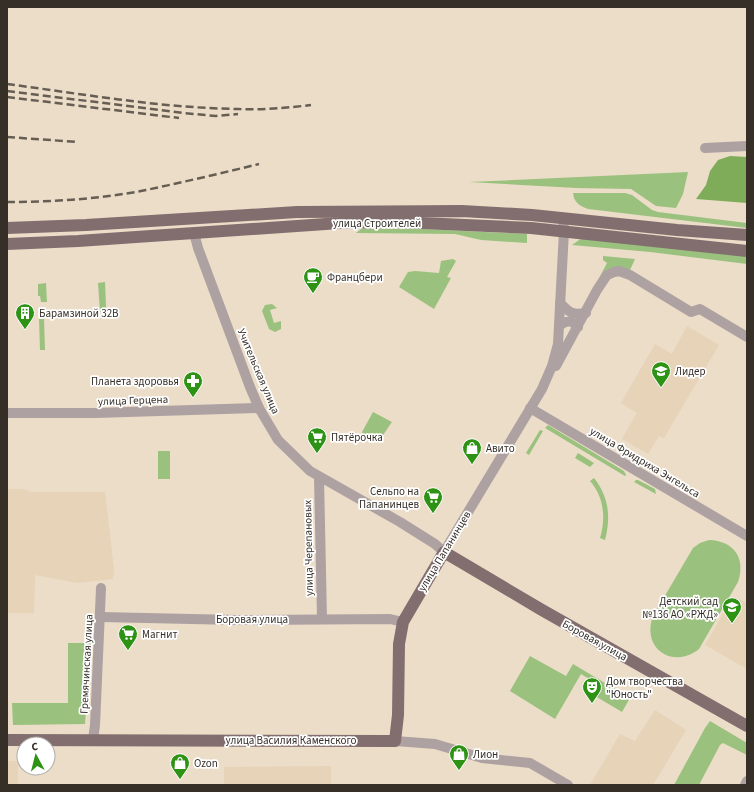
<svg xmlns="http://www.w3.org/2000/svg" width="754" height="792" font-family="'Source Sans 3',sans-serif">
<style>
.built{fill:#e6d3b8}
.green{fill:#9bc17e}
.forest{fill:#7fac59}
.lines{fill:none;stroke-linecap:round;stroke-linejoin:round}
.minor{stroke:#aea1a2;stroke-width:10}
.major{stroke:#836e6f;stroke-width:12}
.rail{stroke:#665e53;stroke-width:2.5;stroke-dasharray:8 4;stroke-linecap:butt}
.labels{text-anchor:middle;stroke-width:3.5;stroke-linejoin:round;paint-order:stroke}
.street-label{font-size:11px;fill:#352f28;stroke:#fff}
.poi-label{font-size:11px;fill:#352f28;stroke:#fff;text-anchor:start}
</style>
<rect width="100%" height="100%" fill="#ecddc9"/>
<!-- built -->
<g class="built">
<path d="M 687,326 L 719,345 L 664,438 L 659,436 L 648,454 L 622,439 L 637,413 L 621,403 L 655,344 L 672,354 Z"/>
<path d="M 7,489 L 24,489 L 31,492 L 105,492 L 114,569 L 113,579 L 77,583 L 35,575 L 34,613 L 7,613 Z"/>
<path d="M 733,596 L 747,603 L 747,669 L 705,645 Z"/>
<path d="M 655,710 L 686,730 L 653,785 L 590,785 L 620,734 L 635,741 Z"/>
<rect x="7" y="761" width="11" height="24"/>
<path d="M 331,766 L 331,785 L 224,785 L 224,767 Z"/>
</g>
<!-- green -->
<g class="green">
<path d="M 688,172 L 683,194 L 676,208 L 656,206 L 631,189 L 576,188 L 469,182 Z"/>
<path d="M 573,193 L 625,193 L 632,195 L 652,210 L 658,212 L 747,223 L 747,228 L 588,209 C 579,206 574,202 573,193 Z"/>
<path d="M 361,229 L 423,229 L 527,234 L 527,243 L 481,240 L 455,234 L 356,233 Z"/>
<path d="M 582,238 L 747,256 L 747,264 L 650,252 L 572,245 Z"/>
<path d="M 603,256 L 635,259 L 630,270 L 595,286 L 607,263 L 603,260 Z"/>
<path d="M 453,259 L 456,261 L 447,277 L 451,278 L 434,309 L 399,287 L 408,272 L 415,271 L 439,273 L 441,261 Z"/>
<path d="M 105,282 L 106,307 L 103,312 L 100,312 L 98,283 Z"/>
<path d="M 46,283 L 47,302 L 41,302 L 40,296 L 38,296 L 38,284 Z"/>
<path d="M 272,304 L 277,308 L 270,310 L 274,323 L 281,321 L 281,329 L 275,332 L 269,329 L 262,311 L 265,305 Z"/>
<path d="M 39,319 L 44,319 L 45,350 L 40,350 Z"/>
<path d="M 373,412 L 392,422 L 379,441 C 372,443 364,439 362,432 Z"/>
<path d="M 548,425 L 624,471 L 626,475 L 625,476 L 545,428 Z"/>
<path d="M 540,430 L 543,431 L 529,455 L 526,453 Z"/>
<rect x="158" y="451" width="12" height="28"/>
<path d="M 578,453 L 594,463 L 590,467 L 575,458 Z"/>
<path d="M 594,478 C 609,497 611,517 605,540 L 600,538 C 606,518 604,497 590,481 Z"/>
<path d="M 636,480 L 638,480 L 655,489 L 656,494 L 634,482 Z"/>
<path d="M 709,540 C 734,541 746,558 738,582 L 699,649 C 672,670 641,648 653,616 L 693,548 L 700,543 Z"/>
<path d="M 68,643 L 91,643 L 85,724 L 13,725 L 12,703 L 68,703 Z"/>
<path d="M 530,656 L 566,676 L 573,664 L 630,698 L 622,712 L 590,693 L 596,683 L 581,674 L 555,719 L 510,691 Z"/>
<path d="M 710,721 L 747,743 L 747,755 L 723,743 L 720,745 L 699,785 L 674,785 L 705,728 Z"/>
</g>
<!-- forest -->
<path class="forest" d="M 730,156 L 747,157 L 747,203 L 696,199 L 706,185 L 710,171 L 718,160 Z"/>
<g class="lines">
<!-- minor -->
<g class="minor">
<path d="M 705,148 L 747,146"/>
<path d="M 194,233 L 198,248 L 250,387 L 259,408 L 278,440 L 310,471 L 400,522 L 435,544 L 444,552 L 542,389 L 552,366 L 558,344 L 564,231 L 563,218"/>
<path d="M 560,303 C 570,313 571,315 586,313"/>
<path d="M 559,326 C 567,320 572,320 578,327"/>
<path d="M 556,366 L 597,290 L 607,275 L 614,272 L 619,271 L 630,275 L 691,312 L 700,309 L 747,337"/>
<path d="M 530,408 L 747,536"/>
<path d="M 7,413 L 96,413 L 259,408"/>
<path d="M 319,477 L 322,619"/>
<path d="M 100,617 L 237,620 L 390,619 L 403,622"/>
<path d="M 93,740 L 95,725 L 101,588"/>
<path d="M 395,741 L 435,744 L 482,758 L 530,763 L 568,785"/>
<path d="M 745,785 L 747,781"/>
</g>
<!-- major -->
<g class="major">
<path d="M 7,228 L 86,225 L 297,212 L 462,211 L 532,215 L 677,230 L 747,235"/>
<path d="M 7,244 L 78,241 L 340,223 L 399,222 L 531,228 L 747,251"/>
<path d="M 7,740 L 395,741 L 398,715 L 399,644 L 403,622 L 444,552 L 542,610 L 747,726"/>
</g>
<!-- rail -->
<g class="rail">
<path d="M 7,84 C 83,94 161,108 238,109 C 262,110 286,108 311,105"/>
<path d="M 7,91 L 184,113 L 216,116 L 238,114"/>
<path d="M 7,97 L 179,118"/>
<path d="M 7,137 L 78,142"/>
<path d="M 7,202 C 53,202 101,199 146,190 C 184,182 222,173 259,164"/>
</g>
</g>
<!-- icons -->
<defs>
<g id="cafe-pin" transform="scale(1)"><path d="M0 17L-7.5 6A9.5 9.5 0 1 1 7.5 6Z" fill="#2e9214" stroke="#fff"/><path d="M-5.5-4.5H6V0H3Q3 3.5 0 3.5H-2.5Q-5.5 3.5-5.5 0ZM3-3.2v2h1.7v-2ZM-6 4.5H4V6H-6Z" fill="#fff"/></g>
<g id="building-pin" transform="scale(1)"><path d="M0 17L-7.5 6A9.5 9.5 0 1 1 7.5 6Z" fill="#2e9214" stroke="#fff"/><path d="M-4-6H4V6H1V3H-1V6H-4ZM-2.5-4.3h1.7v1.8h-1.7ZM.8-4.3h1.7v1.8H.8ZM-2.5-1h1.7V.8h-1.7ZM.8-1h1.7V.8H.8Z" fill="#fff"/></g>
<g id="school-pin" transform="scale(1)"><path d="M0 17L-7.5 6A9.5 9.5 0 1 1 7.5 6Z" fill="#2e9214" stroke="#fff"/><path d="M0-5L7-2L0 1L-7-2ZM-4 1L0 2.5L4 1V4Q0 6-4 4Z" fill="#fff"/></g>
<g id="pharmacy-pin" transform="scale(1)"><path d="M0 17L-7.5 6A9.5 9.5 0 1 1 7.5 6Z" fill="#2e9214" stroke="#fff"/><path d="M-2-6h4v4h4v4h-4v4h-4v-4h-4v-4h4Z" fill="#fff"/></g>
<g id="supermarket-pin" transform="scale(1)"><path d="M0 17L-7.5 6A9.5 9.5 0 1 1 7.5 6Z" fill="#2e9214" stroke="#fff"/><path d="M-6-5.5h2.5l.6 2H6L4.5 2H-2.5L-4.4-4H-6ZM-1.5 3.2a1.3 1.3 0 1 0 .1 0ZM3 3.2a1.3 1.3 0 1 0 .1 0Z" fill="#fff"/></g>
<g id="shop-pin" transform="scale(1)"><path d="M0 17L-7.5 6A9.5 9.5 0 1 1 7.5 6Z" fill="#2e9214" stroke="#fff"/><path d="M-5-2.5h2.3a2.7 3.5 0 0 1 5.4 0H5L5.5 6h-11ZM-1.5-2.5h3a1.5 2.3 0 0 0-3 0Z" fill="#fff"/></g>
<g id="theatre-pin" transform="scale(1)"><path d="M0 17L-7.5 6A9.5 9.5 0 1 1 7.5 6Z" fill="#2e9214" stroke="#fff"/><path d="M-5-5.5Q0-4 5-5.5V0Q5 5 0 6Q-5 5-5 0ZM-3.3-2.5H-1v1.5H-3.3ZM1-2.5H3.3v1.5H1ZM-2.8 1Q0 5.5 2.8 1Z" fill="#fff"/></g>
</defs>
<g fill-rule="evenodd">
<use href="#cafe-pin" x="313" y="277"/>
<use href="#building-pin" x="25" y="313"/>
<use href="#school-pin" x="661" y="371"/>
<use href="#pharmacy-pin" x="193" y="381"/>
<use href="#supermarket-pin" x="317" y="437"/>
<use href="#shop-pin" x="472" y="448"/>
<use href="#supermarket-pin" x="433" y="497"/>
<use href="#school-pin" x="732" y="607"/>
<use href="#supermarket-pin" x="128" y="634"/>
<use href="#theatre-pin" x="592" y="687"/>
<use href="#shop-pin" x="459" y="754"/>
<use href="#shop-pin" x="180" y="763"/>
</g>
<g class="labels">
<!-- street labels -->
<g class="street-label">
<text x="377" y="227">улица Строителей</text>
<text transform="translate(259 371) rotate(67)" y="4">Учительская улица</text>
<text transform="translate(133 400) rotate(-2)" y="4">улица Герцена</text>
<text transform="translate(645 462) rotate(31)" y="4">улица Фридриха Энгельса</text>
<text transform="translate(308 548) rotate(-91)" y="4">улица Черепановых</text>
<text transform="translate(444 551) rotate(-59)" y="4">улица Папанинцев</text>
<text x="252" y="623">Боровая улица</text>
<text transform="translate(595 640) rotate(29)" y="4">Боровая улица</text>
<text transform="translate(86 664) rotate(-87)" y="4">Гремячинская улица</text>
<text x="291" y="744">улица Василия Каменского</text>
</g>
<!-- poi labels -->
<g class="poi-label">
<text x="327" y="281">Францбери</text>
<text x="39" y="317">Барамзиной 32В</text>
<text x="675" y="375">Лидер</text>
<text x="179" y="385" text-anchor="end">Планета здоровья</text>
<text x="331" y="441">Пятёрочка</text>
<text x="486" y="452">Авито</text>
<text x="419" y="495" text-anchor="end">Сельпо на<tspan x="419" dy="13">Папанинцев</tspan></text>
<text x="718" y="605" text-anchor="end">Детский сад<tspan x="718" dy="13">№136 АО «РЖД»</tspan></text>
<text x="142" y="638">Магнит</text>
<text x="606" y="685">Дом творчества<tspan x="606" dy="13">"Юность"</tspan></text>
<text x="473" y="758">Лион</text>
<text x="194" y="767">Ozon</text>
</g>
</g>
<!-- border -->
<rect width="754" height="792" fill="none" stroke="#352f28" stroke-width="16"/>
<!-- north arrow -->
<g transform="translate(36 756) rotate(353)"><circle r="19" fill="#ffffff" stroke="#aeaca9"/>
<path d="M0-3L7 15L0 10L-7 15Z" fill="#2e9214"/>
<text y="-6" font-size="11" font-weight="bold" text-anchor="middle" fill="#352f28">С</text>
</g>
</svg>
